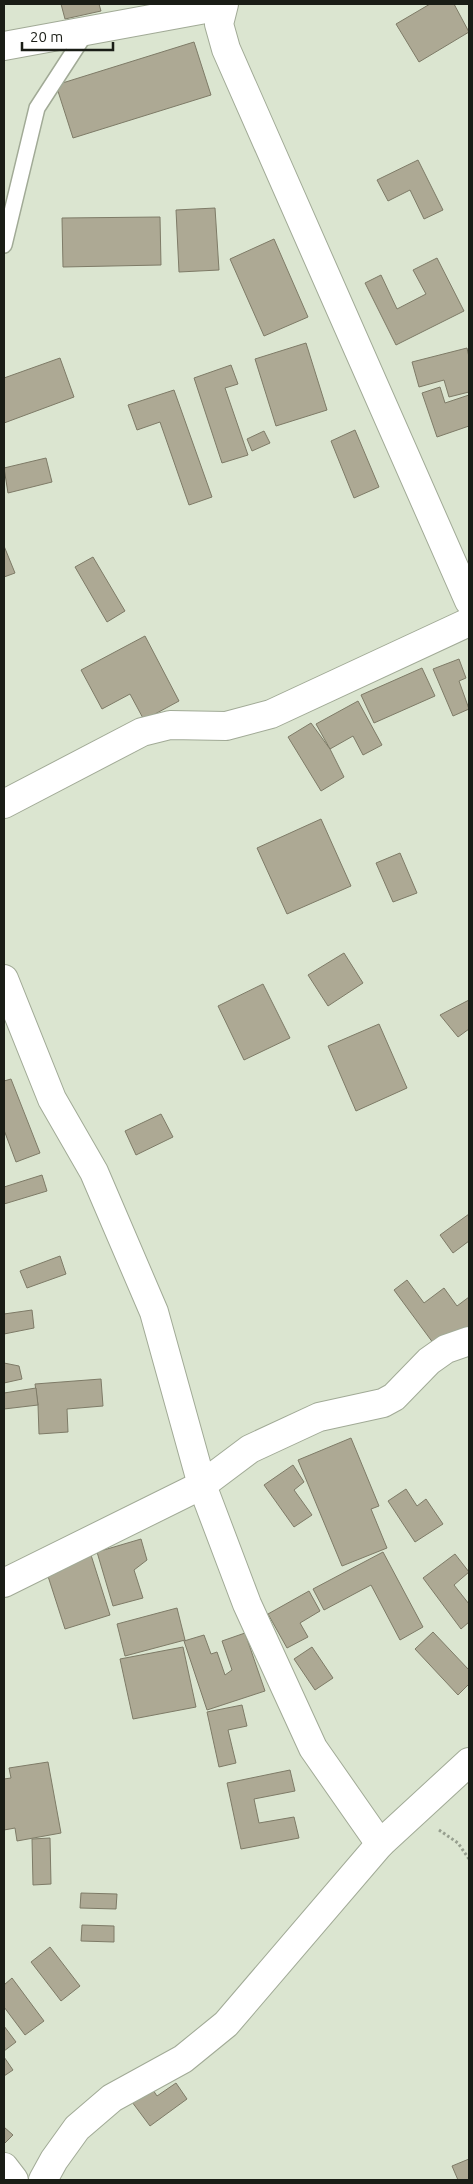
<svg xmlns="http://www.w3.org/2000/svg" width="473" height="2184" font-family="Ubuntu,sans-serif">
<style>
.building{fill:#ada994;stroke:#7e7b67}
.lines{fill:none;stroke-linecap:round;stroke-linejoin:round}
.service-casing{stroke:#a1aa96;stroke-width:18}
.minor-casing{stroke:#a1aa96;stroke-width:30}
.path{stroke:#969e8e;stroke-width:3;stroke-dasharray:2.5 2.5;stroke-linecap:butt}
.service{stroke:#fff;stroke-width:15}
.minor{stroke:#fff;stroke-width:28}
</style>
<rect width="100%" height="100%" fill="#dbe5d0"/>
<!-- building -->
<g class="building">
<path d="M 61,4 L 99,4 L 101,11 L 65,19 Z"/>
<path d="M 430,4 L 454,4 L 469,32 L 419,62 L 396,24 Z"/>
<path d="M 194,42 L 211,95 L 73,138 L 56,85 Z"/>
<path d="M 418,160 L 443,210 L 424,219 L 410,190 L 388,201 L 377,180 Z"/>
<path d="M 215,208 L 219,270 L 179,272 L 176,210 Z"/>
<path d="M 160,217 L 161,265 L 63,267 L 62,218 Z"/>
<path d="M 274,239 L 308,317 L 264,336 L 230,259 Z"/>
<path d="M 437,258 L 464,311 L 396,345 L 365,283 L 381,275 L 397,309 L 426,294 L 413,270 Z"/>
<path d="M 306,343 L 327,410 L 276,426 L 255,359 Z"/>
<path d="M 467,348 L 469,357 L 469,392 L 449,397 L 444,380 L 419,387 L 412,362 Z"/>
<path d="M 60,358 L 74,397 L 4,423 L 4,378 Z"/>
<path d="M 231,365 L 238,384 L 225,388 L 248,455 L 222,463 L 194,378 Z"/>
<path d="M 440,387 L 445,403 L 469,395 L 469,426 L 437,437 L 422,393 Z"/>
<path d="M 174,390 L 212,497 L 189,505 L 160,422 L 137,430 L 128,405 Z"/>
<path d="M 355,430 L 379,487 L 354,498 L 331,441 Z"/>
<path d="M 264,431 L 270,443 L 252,451 L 247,439 Z"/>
<path d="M 46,458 L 52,482 L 8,493 L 4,468 Z"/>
<path d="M 4,546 L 15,573 L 4,577 Z"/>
<path d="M 93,557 L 125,611 L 107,622 L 75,567 Z"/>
<path d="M 145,636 L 179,701 L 144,720 L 130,694 L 102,709 L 81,670 Z"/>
<path d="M 459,659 L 466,678 L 459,681 L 469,709 L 453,716 L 433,669 Z"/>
<path d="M 422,668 L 435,696 L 374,723 L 361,695 Z"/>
<path d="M 358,701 L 382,745 L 363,755 L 353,736 L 330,749 L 316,724 Z"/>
<path d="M 311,723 L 330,749 L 344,777 L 321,791 L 288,737 Z"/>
<path d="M 321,819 L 351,886 L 287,914 L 257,848 Z"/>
<path d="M 400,853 L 417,893 L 393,902 L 376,863 Z"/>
<path d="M 344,953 L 363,983 L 328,1006 L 308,975 Z"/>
<path d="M 263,984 L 290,1038 L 244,1060 L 218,1006 Z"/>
<path d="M 469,1000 L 469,1029 L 458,1037 L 440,1015 Z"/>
<path d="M 379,1024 L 407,1088 L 356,1111 L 328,1046 Z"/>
<path d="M 11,1079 L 40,1153 L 16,1162 L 4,1130 L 4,1081 Z"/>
<path d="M 161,1114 L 173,1137 L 136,1155 L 125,1131 Z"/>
<path d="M 42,1175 L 47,1191 L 4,1204 L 4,1187 Z"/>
<path d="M 469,1214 L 469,1241 L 453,1253 L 440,1235 Z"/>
<path d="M 60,1256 L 66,1274 L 27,1288 L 20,1271 Z"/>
<path d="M 407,1280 L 424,1303 L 444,1288 L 457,1306 L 469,1297 L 469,1328 L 439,1351 L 394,1290 Z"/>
<path d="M 32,1310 L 34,1328 L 4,1334 L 4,1314 Z"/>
<path d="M 4,1363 L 19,1366 L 22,1379 L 4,1383 Z"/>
<path d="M 101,1379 L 103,1406 L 67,1409 L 68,1432 L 39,1434 L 38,1405 L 35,1384 Z"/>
<path d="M 36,1388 L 38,1405 L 4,1409 L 4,1393 Z"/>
<path d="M 351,1438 L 379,1506 L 371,1509 L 387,1548 L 342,1566 L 298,1460 Z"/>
<path d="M 293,1465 L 304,1482 L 294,1490 L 312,1515 L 294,1527 L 264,1485 Z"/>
<path d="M 406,1489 L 417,1506 L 426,1499 L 443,1524 L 415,1542 L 388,1501 Z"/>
<path d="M 141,1539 L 147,1560 L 134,1570 L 143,1598 L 113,1606 L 97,1552 Z"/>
<path d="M 383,1552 L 423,1627 L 400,1640 L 371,1585 L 324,1610 L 313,1589 Z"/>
<path d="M 455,1554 L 469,1572 L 454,1585 L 469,1604 L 469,1622 L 461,1629 L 423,1578 Z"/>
<path d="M 91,1555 L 110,1615 L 65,1629 L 46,1570 Z"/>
<path d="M 309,1591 L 320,1611 L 300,1623 L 308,1637 L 287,1648 L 268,1614 Z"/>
<path d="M 177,1608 L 185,1640 L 125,1656 L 117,1624 Z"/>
<path d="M 433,1632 L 469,1670 L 469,1684 L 458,1695 L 415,1649 Z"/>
<path d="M 245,1633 L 265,1691 L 207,1710 L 184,1641 L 204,1635 L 211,1654 L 217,1652 L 225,1675 L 232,1670 L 222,1641 Z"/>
<path d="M 183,1647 L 196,1707 L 133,1719 L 120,1659 Z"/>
<path d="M 312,1647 L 333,1678 L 315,1690 L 294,1659 Z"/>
<path d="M 242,1705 L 247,1726 L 228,1730 L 236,1763 L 219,1767 L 207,1712 Z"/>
<path d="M 48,1762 L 61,1833 L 17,1841 L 15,1828 L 4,1830 L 4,1779 L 11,1778 L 9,1768 Z"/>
<path d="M 290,1770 L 295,1791 L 254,1799 L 259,1823 L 294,1817 L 299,1838 L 241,1849 L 227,1783 Z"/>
<path d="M 50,1838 L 51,1884 L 33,1885 L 32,1839 Z"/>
<path d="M 81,1893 L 117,1894 L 116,1909 L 80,1908 Z"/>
<path d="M 82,1925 L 114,1926 L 114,1942 L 81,1941 Z"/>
<path d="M 50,1947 L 80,1986 L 61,2001 L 31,1962 Z"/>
<path d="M 12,1978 L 44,2021 L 25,2035 L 4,2007 L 4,1985 Z"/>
<path d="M 4,2026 L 16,2042 L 4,2051 Z"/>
<path d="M 4,2057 L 13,2070 L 4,2076 Z"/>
<path d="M 176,2083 L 187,2099 L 150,2126 L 129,2098 L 149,2084 L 157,2096 Z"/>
<path d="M 4,2127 L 13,2135 L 4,2144 Z"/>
<path d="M 469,2159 L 469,2180 L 458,2180 L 452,2166 Z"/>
</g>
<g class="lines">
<!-- service casing -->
<g class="service-casing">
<path id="service" d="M 4,245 L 37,108 L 87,31"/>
</g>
<!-- minor casing -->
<g class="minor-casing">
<g id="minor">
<path d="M 224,4 L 219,24 L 226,49 L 469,601"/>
<path d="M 4,46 L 222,6"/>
<path d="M 4,804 L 142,732 L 170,725 L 226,726 L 271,714 L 469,622"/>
<path d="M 4,979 L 52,1099 L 94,1172 L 154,1312 L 202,1485 L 247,1604 L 313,1748 L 380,1844"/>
<path d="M 4,1583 L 202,1485 L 250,1449 L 319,1417 L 383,1403 L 394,1397 L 429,1361 L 446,1349 L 469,1341"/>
<path d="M 4,2167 L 14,2180"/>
<path d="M 43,2180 L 54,2160 L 77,2128 L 112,2098 L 183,2059 L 226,2024 L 380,1844 L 469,1762"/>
</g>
</g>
<!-- path -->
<path class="path" d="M 439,1830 L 458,1843 L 469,1859"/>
<!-- service -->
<use href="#service" class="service"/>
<!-- minor -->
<use href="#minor" class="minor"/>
</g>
<!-- border -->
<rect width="473" height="2184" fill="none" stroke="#1a1d16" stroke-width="10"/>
<!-- scale -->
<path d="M22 42v8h91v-8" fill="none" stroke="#1a1d16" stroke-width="2.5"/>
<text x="30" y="42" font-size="15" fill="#1a1d16" stroke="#ffffff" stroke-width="4" paint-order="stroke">20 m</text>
</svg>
